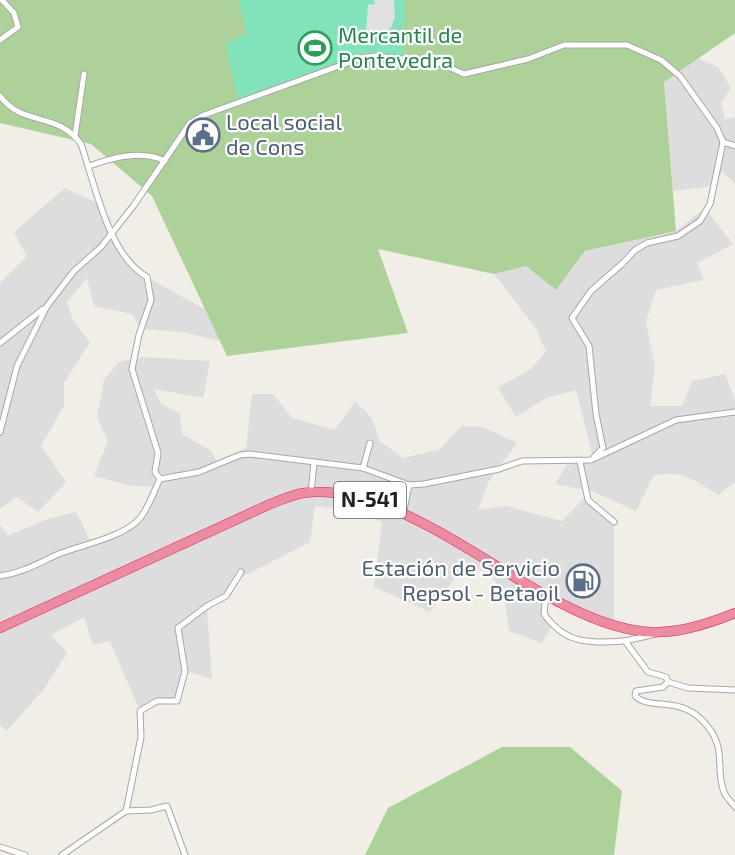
<svg xmlns="http://www.w3.org/2000/svg" width="735" height="855" font-family="'Exo 2',sans-serif">
<style>
.residential{fill:#dedddd}
.forest{fill:#acd29a}
.pitch{fill:#82e3bb}
.parking{fill:#e0e0e0}
.lines{fill:none;stroke-linecap:round;stroke-linejoin:round}
.street-casing{stroke:#a7a7a7;stroke-width:7}
.highway-casing{stroke:#e32067;stroke-width:10}
.street{stroke:#fff;stroke-width:5}
.highway{stroke:#eb8ca0;stroke-width:9}
.labels{text-anchor:middle;stroke-width:4.5;stroke-linejoin:round;paint-order:stroke}
.shield{fill:#fff;stroke:#636363;stroke-width:1.5}
.shield-label{font-size:21px;font-weight:bold;fill:#202020}
.leisure-label{font-size:22px;fill:#27864d;stroke:#fff;text-anchor:start}
.service-label{font-size:22px;fill:#4e5e75;stroke:#fff;text-anchor:start}
</style>
<rect width="100%" height="100%" fill="#f1ede7"/>
<!-- residential -->
<g class="residential">
<path d="M 698,58 L 718,67 L 731,88 L 721,103 L 725,119 L 735,117 L 735,184 L 722,171 L 713,186 L 673,191 L 664,82 Z"/>
<path d="M 65,188 L 97,203 L 110,217 L 115,239 L 147,277 L 206,310 L 220,341 L 183,332 L 141,329 L 132,314 L 94,306 L 87,278 L 67,302 L 74,322 L 90,342 L 64,383 L 64,406 L 41,446 L 66,482 L 38,512 L 17,497 L 0,509 L 0,283 L 27,256 L 14,232 Z"/>
<path d="M 705,208 L 733,244 L 697,263 L 704,280 L 656,290 L 646,322 L 655,367 L 650,406 L 682,406 L 692,381 L 725,374 L 735,400 L 735,482 L 718,495 L 696,481 L 678,474 L 654,475 L 636,511 L 594,492 L 555,484 L 567,465 L 594,461 L 576,390 L 546,398 L 516,417 L 498,388 L 531,369 L 546,351 L 535,327 L 494,274 L 526,266 L 556,290 L 585,251 L 676,231 Z"/>
<path d="M 142,357 L 210,361 L 203,398 L 154,389 L 161,404 L 180,413 L 182,434 L 210,450 L 217,462 L 246,448 L 252,394 L 273,394 L 292,418 L 335,430 L 355,401 L 371,417 L 380,441 L 403,458 L 439,450 L 462,426 L 483,427 L 517,443 L 489,481 L 478,510 L 506,506 L 562,521 L 586,496 L 614,525 L 614,624 L 546,595 L 544,614 L 552,625 L 542,643 L 509,631 L 504,596 L 492,577 L 466,562 L 430,612 L 374,587 L 382,522 L 350,509 L 315,506 L 310,542 L 236,580 L 226,596 L 207,611 L 212,679 L 185,671 L 177,701 L 151,705 L 140,711 L 110,641 L 93,645 L 84,617 L 51,635 L 67,653 L 44,689 L 7,731 L 0,725 L 0,525 L 8,536 L 47,519 L 76,512 L 92,544 L 134,523 L 155,487 L 132,486 L 94,476 L 108,441 L 97,417 L 104,380 L 119,362 Z"/>
</g>
<!-- forest -->
<g class="forest">
<path d="M 0,0 L 735,0 L 735,33 L 664,82 L 676,231 L 585,251 L 556,290 L 526,266 L 494,274 L 378,249 L 408,333 L 227,356 L 152,196 L 91,144 L 0,123 Z"/>
<path d="M 502,747 L 570,747 L 622,791 L 614,855 L 365,855 L 388,808 Z"/>
</g>
<!-- pitch -->
<path class="pitch" d="M 239,0 L 405,0 L 403,57 L 362,53 L 238,101 L 226,43 L 247,34 Z"/>
<!-- parking -->
<path class="parking" d="M 374,0 L 394,0 L 395,17 L 390,30 L 366,30 L 368,5 L 375,4 Z"/>
<g class="lines">
<!-- street casing -->
<g class="street-casing">
<g id="street">
<path d="M 0,40 L 18,27 L 14,13 L 2,0"/>
<path d="M 0,96 C 24,128 56,110 81,144 C 95,184 108,255 147,277 L 151,300 L 139,335 L 132,369 L 158,453 L 155,472 L 160,479"/>
<path d="M 75,136 L 84,74"/>
<path d="M 89,166 C 112,158 141,149 165,161"/>
<path d="M 0,343 L 43,309"/>
<path d="M 0,432 L 17,366 L 47,306 L 74,271 L 101,247 L 134,205 L 190,123 L 204,115 L 361,58 L 375,56 L 439,63 L 464,74 L 528,59 L 564,45 L 627,45 L 661,60 L 680,76 L 717,128 L 723,142 L 735,146"/>
<path d="M 594,457 L 603,448 L 596,414 L 589,346 L 572,318 L 591,291 L 623,263 L 635,250 L 647,243 L 678,236 L 700,221 L 710,204 L 723,142"/>
<path d="M 580,462 L 588,500 L 614,522"/>
<path d="M 363,468 L 370,443"/>
<path d="M 311,493 L 314,463"/>
<path d="M 403,515 L 409,485"/>
<path d="M 0,576 C 23,573 40,562 61,553 C 82,545 127,536 141,517 C 149,506 154,491 160,479 L 199,472 L 240,455 L 250,454 L 363,468 L 409,485 L 424,484 L 499,469 L 522,461 L 591,460 L 676,420 L 735,412"/>
<path d="M 546,595 L 544,614 C 566,645 590,643 625,641 L 648,672 L 666,677 L 668,682 L 663,687 L 636,691 L 635,696 C 651,711 678,695 703,721 C 729,748 714,767 724,792 C 726,797 731,802 735,807"/>
<path d="M 625,641 L 656,634"/>
<path d="M 668,682 L 688,688 L 735,690"/>
<path d="M 126,811 L 151,810 L 167,806 L 185,855"/>
<path d="M 0,847 L 25,855"/>
<path d="M 62,855 L 126,811 L 141,737 L 140,711 L 157,701 L 177,701 L 185,671 L 178,628 L 207,606 L 226,596 L 241,572"/>
</g>
</g>
<!-- highway casing -->
<g class="highway-casing">
<path id="highway" d="M 0,628 L 268,505 C 279,501 291,495 303,493 C 410,479 526,610 633,630 C 668,637 703,626 735,613"/>
</g>
<!-- street -->
<use href="#street" class="street"/>
<!-- highway -->
<use href="#highway" class="highway"/>
</g>
<!-- icons -->
<defs>
<g id="stadium-ring" transform="scale(1.725)"><circle r="9.5" fill="#fff" stroke="#2e9e5b" stroke-width="1.5"/><path d="M0-5a6.5 5 0 1 0 0 10a6.5 5 0 1 0 0-10ZM-3.5-1.8h7v3.6h-7Z" fill="#2e9e5b"/></g>
<g id="civic-ring" transform="scale(1.725)"><circle r="9.5" fill="#fff" stroke="#5c6f8a" stroke-width="1.5"/><path d="M-.6-6.5H3V-4.5H.6V-3L4-1V1h2V6H-6V1h2V-1L-.6-3ZM-1.2 2.5V6h2.4V2.5Z" fill="#5c6f8a"/></g>
<g id="fuel-ring" transform="scale(1.725)"><circle r="9.5" fill="#fff" stroke="#5c6f8a" stroke-width="1.5"/><path d="M-5.5-6h7V0h2V4h1.3V-2.5L3-4.5l.8-.8L6-3V5H2.5V1h-1V6h-7ZM-4.2-4.7v3.2H.2V-4.7Z" fill="#5c6f8a"/></g>
</defs>
<g fill-rule="evenodd">
<use href="#stadium-ring" x="315" y="48"/>
<use href="#civic-ring" x="203" y="135"/>
<use href="#fuel-ring" x="583" y="581"/>
</g>
<g class="labels">
<!-- shield labels -->
<rect class="shield" x="334" y="482" width="72" height="36" rx="4.5"/>
<g class="shield-label">
<text x="370" y="507">N-541</text>
</g>
<!-- leisure labels -->
<g class="leisure-label">
<text x="338" y="43">Mercantil de<tspan x="338" dy="25">Pontevedra</tspan></text>
</g>
<!-- service labels -->
<g class="service-label">
<text x="226" y="130">Local social<tspan x="226" dy="25">de Cons</tspan></text>
<text x="560" y="576" text-anchor="end">Estación de Servicio<tspan x="560" dy="25">Repsol - Betaoil</tspan></text>
</g>
</g>
</svg>
